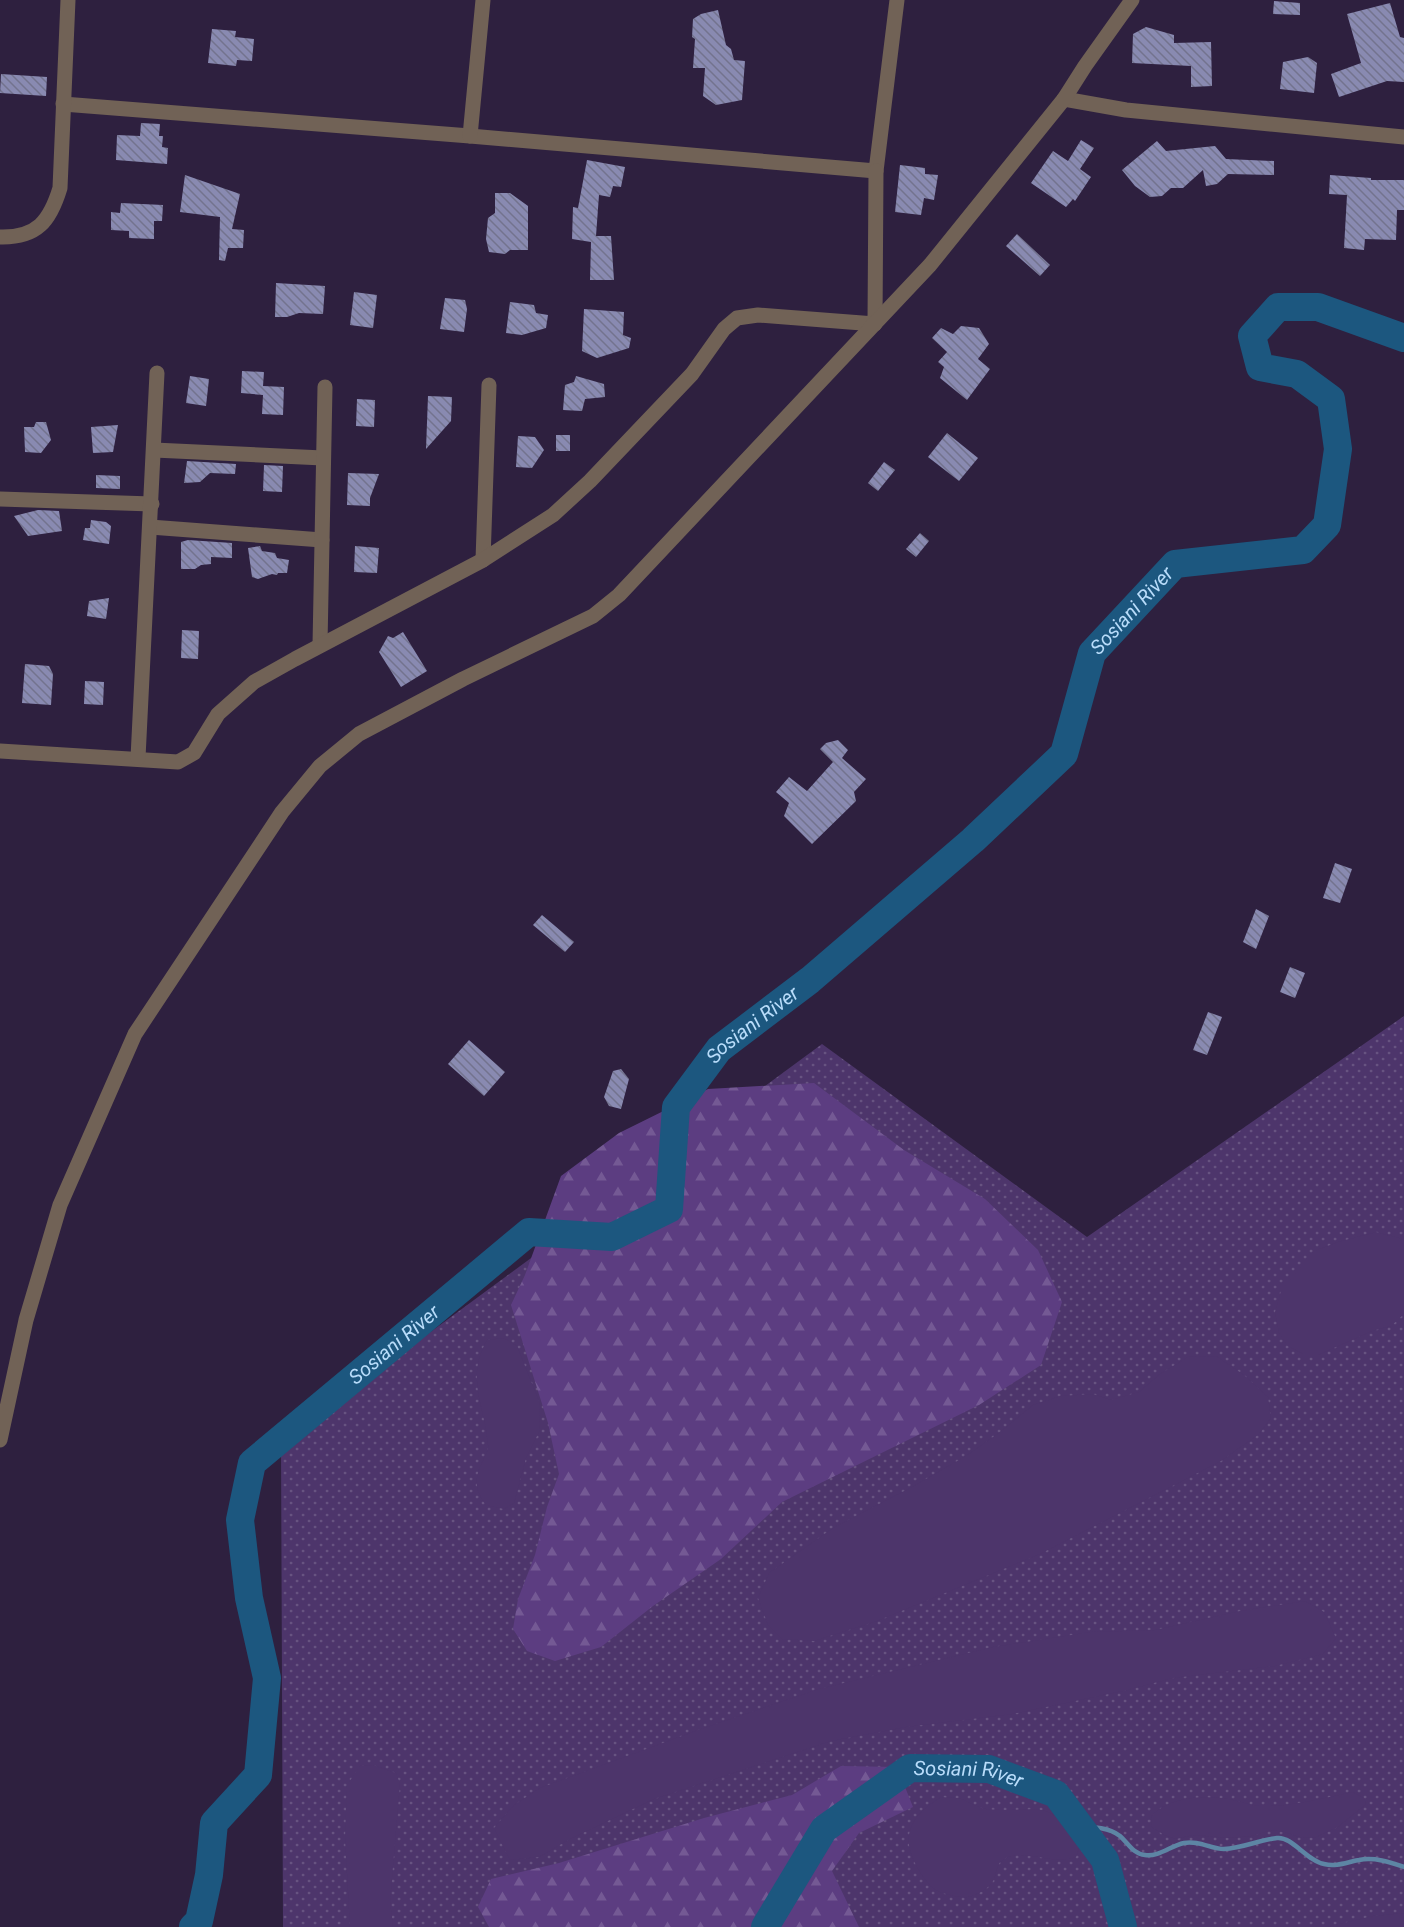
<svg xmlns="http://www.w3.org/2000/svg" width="1404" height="1927" font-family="Roboto,sans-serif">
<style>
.grass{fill:url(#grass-dots)}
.forest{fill:url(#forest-firs)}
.park{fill:#4d356b}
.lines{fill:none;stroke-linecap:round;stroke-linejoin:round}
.stream{stroke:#5d85a4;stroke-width:4.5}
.river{stroke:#1c577f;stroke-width:28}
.building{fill:url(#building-back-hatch)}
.street{stroke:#716256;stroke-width:15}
.labels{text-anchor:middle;stroke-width:6;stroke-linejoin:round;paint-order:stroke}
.water-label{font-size:20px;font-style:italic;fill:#b8dcfa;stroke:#2e203f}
</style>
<defs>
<pattern id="grass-dots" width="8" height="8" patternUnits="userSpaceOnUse" patternTransform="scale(1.5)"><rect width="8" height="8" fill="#4d356b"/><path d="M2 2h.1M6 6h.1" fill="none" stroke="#675381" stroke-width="1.8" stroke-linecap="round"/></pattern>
<pattern id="forest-firs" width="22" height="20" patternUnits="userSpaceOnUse" patternTransform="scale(1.5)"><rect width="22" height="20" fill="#5c3d81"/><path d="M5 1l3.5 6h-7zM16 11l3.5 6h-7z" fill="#745994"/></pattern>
<pattern id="building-back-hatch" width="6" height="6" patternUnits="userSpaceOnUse" patternTransform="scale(1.5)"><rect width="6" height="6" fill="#898ab1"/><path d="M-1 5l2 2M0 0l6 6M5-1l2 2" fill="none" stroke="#73738e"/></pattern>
</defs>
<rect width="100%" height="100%" fill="#2e203f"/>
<!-- grass -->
<path class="grass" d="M 1404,1016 L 1404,1927 L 283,1927 L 281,1442 L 822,1044 L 1087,1237 Z"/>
<!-- forest -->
<g class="forest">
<path d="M 814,1083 L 904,1150 L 985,1199 L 1038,1250 L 1062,1302 L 1041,1365 L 979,1405 L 782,1502 L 721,1559 L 653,1606 L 601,1647 L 555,1661 L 527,1651 L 513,1629 L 518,1599 L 535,1555 L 547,1507 L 559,1474 L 548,1423 L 511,1305 L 525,1275 L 561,1176 L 619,1133 L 708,1089 Z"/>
<path d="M 841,1766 L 897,1767 L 913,1807 L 859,1833 L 832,1871 L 859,1927 L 489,1927 L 478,1907 L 491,1879 L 559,1863 L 704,1818 L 792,1795 Z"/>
</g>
<!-- park -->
<g class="park">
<path d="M 1376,1232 L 1399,1238 L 1404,1246 L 1404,1314 L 1391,1326 L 1372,1331 L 1318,1355 L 1305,1355 L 1288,1346 L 1279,1333 L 1275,1312 L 1281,1291 L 1300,1268 L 1317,1250 L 1338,1242 Z"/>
<path d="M 504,1338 L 517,1346 L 539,1401 L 540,1430 L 526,1458 L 514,1503 L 504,1509 L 486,1505 C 473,1487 475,1477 484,1458 C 486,1453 489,1450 488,1445 C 485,1405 465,1379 487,1340 Z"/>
<path d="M 1216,1356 L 1244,1375 L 1268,1397 L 1271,1418 L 1259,1434 L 1221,1461 L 1040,1554 L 877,1621 L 814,1641 L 782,1639 L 768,1625 L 758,1598 L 769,1573 L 833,1528 L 912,1487 L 966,1456 L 1000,1432 L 1033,1405 L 1061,1396 L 1093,1394 L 1111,1400 L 1139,1392 L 1160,1374 L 1188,1357 Z"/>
<path d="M 1305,1601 L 1324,1612 L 1336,1638 L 1323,1654 L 1275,1666 L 1173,1678 L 1123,1691 L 1012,1714 L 906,1727 L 831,1741 L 654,1799 L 570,1839 L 539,1857 L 510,1860 L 494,1828 L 514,1805 L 540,1788 L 701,1729 L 819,1689 L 993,1647 L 1091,1632 L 1155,1630 L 1240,1611 Z"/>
<path d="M 373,1765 L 396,1773 L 400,1784 L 390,1901 L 393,1927 L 350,1927 L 345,1838 L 347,1785 L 360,1766 Z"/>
<path d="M 1353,1792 L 1364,1798 L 1366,1804 L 1338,1827 L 1316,1837 L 1302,1838 L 1285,1832 L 1272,1830 L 1251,1836 L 1230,1838 L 1193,1835 L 1176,1839 L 1164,1835 L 1152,1827 L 1151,1817 C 1170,1795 1207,1795 1233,1800 C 1242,1802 1252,1806 1261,1806 C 1289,1807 1325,1798 1353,1792 Z"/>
<path d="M 941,1797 C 949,1798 957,1797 964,1800 C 971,1803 978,1808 986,1809 C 1033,1815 1052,1792 1079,1849 L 1076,1857 C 1052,1866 1023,1847 1004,1859 C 996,1864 997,1871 994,1879 C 991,1888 977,1895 968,1897 C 960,1898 940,1894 933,1888 C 921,1877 906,1852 909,1835 C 912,1817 927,1806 941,1797 Z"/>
<path d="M 1404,1913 L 1404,1927 L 1326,1927 L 1373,1916 Z"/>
</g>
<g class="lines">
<!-- stream -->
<path class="stream" d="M 1081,1828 C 1093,1826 1110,1828 1120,1836 C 1128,1843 1133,1854 1145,1855 C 1159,1857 1170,1846 1184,1843 C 1199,1840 1211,1849 1224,1849 C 1243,1848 1259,1840 1277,1838 C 1292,1836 1307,1861 1324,1864 C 1337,1867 1347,1862 1359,1860 C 1374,1857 1390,1862 1404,1867"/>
<!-- river -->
<g class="river">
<path id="s1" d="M 193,1927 L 199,1921 L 209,1875 L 214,1823 L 258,1775 L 267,1678 L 249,1598 L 240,1520 L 252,1463 L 529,1232 L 612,1237 L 669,1209 L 676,1107 L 719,1049 L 810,980 L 973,840 L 1064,754 L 1092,653 L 1175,564 L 1303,550 L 1327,525 L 1338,449 L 1331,399 L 1297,374 L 1260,367 L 1252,336 L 1278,307 L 1318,307 L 1404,338"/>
<path id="s2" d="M 765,1927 L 824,1829 L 910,1768 L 989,1769 L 1056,1794 L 1105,1860 L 1123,1927"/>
</g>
</g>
<!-- building -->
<g class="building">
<path d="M 1274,1 L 1300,3 L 1300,15 L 1273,14 Z"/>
<path d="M 1390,3 L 1400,37 L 1404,38 L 1404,82 L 1387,81 L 1339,97 L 1331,74 L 1361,63 L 1347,14 Z"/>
<path d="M 718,10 L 726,45 L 731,49 L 734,60 L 745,61 L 742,100 L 716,105 L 703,96 L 705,68 L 693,68 L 695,39 L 692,37 L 693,19 L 701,14 Z"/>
<path d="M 1146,27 L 1174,35 L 1174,43 L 1211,42 L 1212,86 L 1191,87 L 1191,66 L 1132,63 L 1133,34 Z"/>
<path d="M 212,29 L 236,31 L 235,37 L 254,39 L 252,61 L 237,60 L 236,66 L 208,63 Z"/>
<path d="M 1308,57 L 1317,63 L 1314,93 L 1280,89 L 1283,62 Z"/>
<path d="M 1,74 L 47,77 L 46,96 L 0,93 Z"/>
<path d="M 141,123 L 160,124 L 159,136 L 163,136 L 162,147 L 168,148 L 167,164 L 116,160 L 117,135 L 140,136 Z"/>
<path d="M 1081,140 L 1094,148 L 1080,169 L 1091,177 L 1075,201 L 1073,199 L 1066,207 L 1031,183 L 1053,151 L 1068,161 Z"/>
<path d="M 1157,141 L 1166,151 L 1215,146 L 1226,159 L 1274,161 L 1274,175 L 1228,174 L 1217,184 L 1206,186 L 1203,170 L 1183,188 L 1171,188 L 1162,196 L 1150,197 L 1135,186 L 1122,170 Z"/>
<path d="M 587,160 L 625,167 L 621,187 L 613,186 L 610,197 L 599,195 L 596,236 L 611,236 L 614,280 L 590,280 L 591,242 L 572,239 L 573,207 L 578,208 Z"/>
<path d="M 900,165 L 925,168 L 925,174 L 938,175 L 934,200 L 924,198 L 921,215 L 895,212 Z"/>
<path d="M 185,175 L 240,194 L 232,229 L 244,230 L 243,248 L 228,248 L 225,261 L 219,260 L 220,217 L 180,212 Z"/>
<path d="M 1330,175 L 1371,178 L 1371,180 L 1404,180 L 1404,210 L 1397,210 L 1396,240 L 1365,239 L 1364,250 L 1344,248 L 1347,195 L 1329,194 Z"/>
<path d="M 495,193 L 510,193 L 528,206 L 528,250 L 510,250 L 505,254 L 489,252 L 486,239 L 488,218 L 495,213 Z"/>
<path d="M 121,203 L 163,205 L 162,221 L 154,221 L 154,239 L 129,238 L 129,231 L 111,230 L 111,212 L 120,213 Z"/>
<path d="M 1017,234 L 1050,265 L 1040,276 L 1006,246 Z"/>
<path d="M 276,283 L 325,286 L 323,314 L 299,313 L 287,317 L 275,317 Z"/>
<path d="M 354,292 L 377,295 L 373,328 L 350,325 Z"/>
<path d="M 445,298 L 465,300 L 467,309 L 464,332 L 440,329 Z"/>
<path d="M 510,302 L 534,305 L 536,313 L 548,315 L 546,328 L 522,335 L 506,333 Z"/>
<path d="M 584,309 L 624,312 L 623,335 L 631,338 L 629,348 L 597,358 L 582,351 Z"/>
<path d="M 961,326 L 979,328 L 989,344 L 978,359 L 990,369 L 967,400 L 940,378 L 944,367 L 938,362 L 947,352 L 932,338 L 941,328 L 953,334 Z"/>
<path d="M 242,371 L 264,372 L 263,386 L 284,387 L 283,415 L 262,414 L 263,395 L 241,393 Z"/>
<path d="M 190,376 L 209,379 L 206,406 L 186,403 Z"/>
<path d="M 576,376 L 604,384 L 605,397 L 585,399 L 582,411 L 563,410 L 565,385 L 574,382 Z"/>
<path d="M 428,396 L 452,397 L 451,421 L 426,449 Z"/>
<path d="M 357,399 L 375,400 L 374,427 L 356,426 Z"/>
<path d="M 36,422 L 46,422 L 51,440 L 41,453 L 25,452 L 24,427 L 34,427 Z"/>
<path d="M 118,425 L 113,452 L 93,453 L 91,427 Z"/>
<path d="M 947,433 L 978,458 L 959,481 L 928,457 Z"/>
<rect x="556" y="435" width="14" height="16"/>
<path d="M 518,436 L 535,437 L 544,450 L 532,468 L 516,467 Z"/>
<path d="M 187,461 L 236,464 L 235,474 L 210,473 L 200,482 L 184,483 Z"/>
<path d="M 884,462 L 895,470 L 878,491 L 868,483 Z"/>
<path d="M 264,465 L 283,466 L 282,492 L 263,491 Z"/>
<path d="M 348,473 L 379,474 L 370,498 L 370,506 L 347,505 Z"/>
<path d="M 96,475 L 120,476 L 120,489 L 96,488 Z"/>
<path d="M 38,510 L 59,511 L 62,531 L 28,536 L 14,516 Z"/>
<path d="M 91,520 L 106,522 L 111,526 L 109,544 L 83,540 L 85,528 L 90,528 Z"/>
<path d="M 920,533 L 929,541 L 916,557 L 906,549 Z"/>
<path d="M 188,540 L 232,543 L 232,558 L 211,557 L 211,564 L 201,565 L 195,569 L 181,569 L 181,542 Z"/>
<path d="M 260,546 L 262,551 L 275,553 L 277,558 L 289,560 L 287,573 L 278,573 L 277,575 L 272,574 L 258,579 L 252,577 L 248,548 Z"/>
<path d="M 355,546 L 379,548 L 377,573 L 354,572 Z"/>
<path d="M 109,598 L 106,619 L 87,616 L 89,601 Z"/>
<path d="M 182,630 L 199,631 L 198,659 L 181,658 Z"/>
<path d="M 403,632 L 427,671 L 401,687 L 379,652 L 388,636 L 393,638 Z"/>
<path d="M 25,664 L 49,666 L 53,674 L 51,705 L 22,703 Z"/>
<path d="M 85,681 L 104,682 L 103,705 L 84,704 Z"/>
<path d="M 838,740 L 848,750 L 842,758 L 866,779 L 854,792 L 856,801 L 812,844 L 784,816 L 789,803 L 776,792 L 789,777 L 807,791 L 833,762 L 820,749 L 826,743 Z"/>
<path d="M 1335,863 L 1352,869 L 1340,903 L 1323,898 Z"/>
<path d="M 1256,909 L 1269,916 L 1256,949 L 1243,942 Z"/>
<path d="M 542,915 L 574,942 L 565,952 L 533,925 Z"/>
<path d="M 1290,967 L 1305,973 L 1295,998 L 1280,992 Z"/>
<path d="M 1208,1012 L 1222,1017 L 1207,1055 L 1193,1050 Z"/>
<path d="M 469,1040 L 505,1072 L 484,1096 L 448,1064 Z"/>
<path d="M 621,1069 L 629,1079 L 621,1109 L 609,1106 L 604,1097 L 613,1071 Z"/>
</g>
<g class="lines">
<!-- street -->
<g class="street">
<path d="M 1064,99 L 1126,110 L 1404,137"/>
<path d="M 63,104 L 470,136 L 876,171 L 897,0"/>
<path d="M 470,136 L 483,0"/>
<path d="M 0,237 C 37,238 50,221 60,188 L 68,0"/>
<path d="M 154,450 L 323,458"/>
<path d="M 0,499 L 152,504"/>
<path d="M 150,527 L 322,540"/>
<path d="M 483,560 L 489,385"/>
<path d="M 320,645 L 325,387"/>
<path d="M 0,751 L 178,762 L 194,753 L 218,714 L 254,682 L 295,659 L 483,560 L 553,515 L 590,481 L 692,374 L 724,329 L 737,318 L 758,315 L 875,324 L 876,171"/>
<path d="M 138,758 L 157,373"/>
<path d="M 0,1440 L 26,1320 L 60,1205 L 135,1034 L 282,812 L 320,766 L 359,734 L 463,679 L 593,616 L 619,595 L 930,265 L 1064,99 L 1085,66 L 1132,0"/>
</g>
</g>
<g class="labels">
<!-- water labels -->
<g class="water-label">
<text dy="7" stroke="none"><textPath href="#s1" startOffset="1788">Sosiani River</textPath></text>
<text dy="7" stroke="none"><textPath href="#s1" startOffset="1212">Sosiani River</textPath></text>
<text dy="7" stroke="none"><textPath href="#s1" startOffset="674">Sosiani River</textPath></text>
<text dy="7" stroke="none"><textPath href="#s2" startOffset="279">Sosiani River</textPath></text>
</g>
</g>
</svg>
